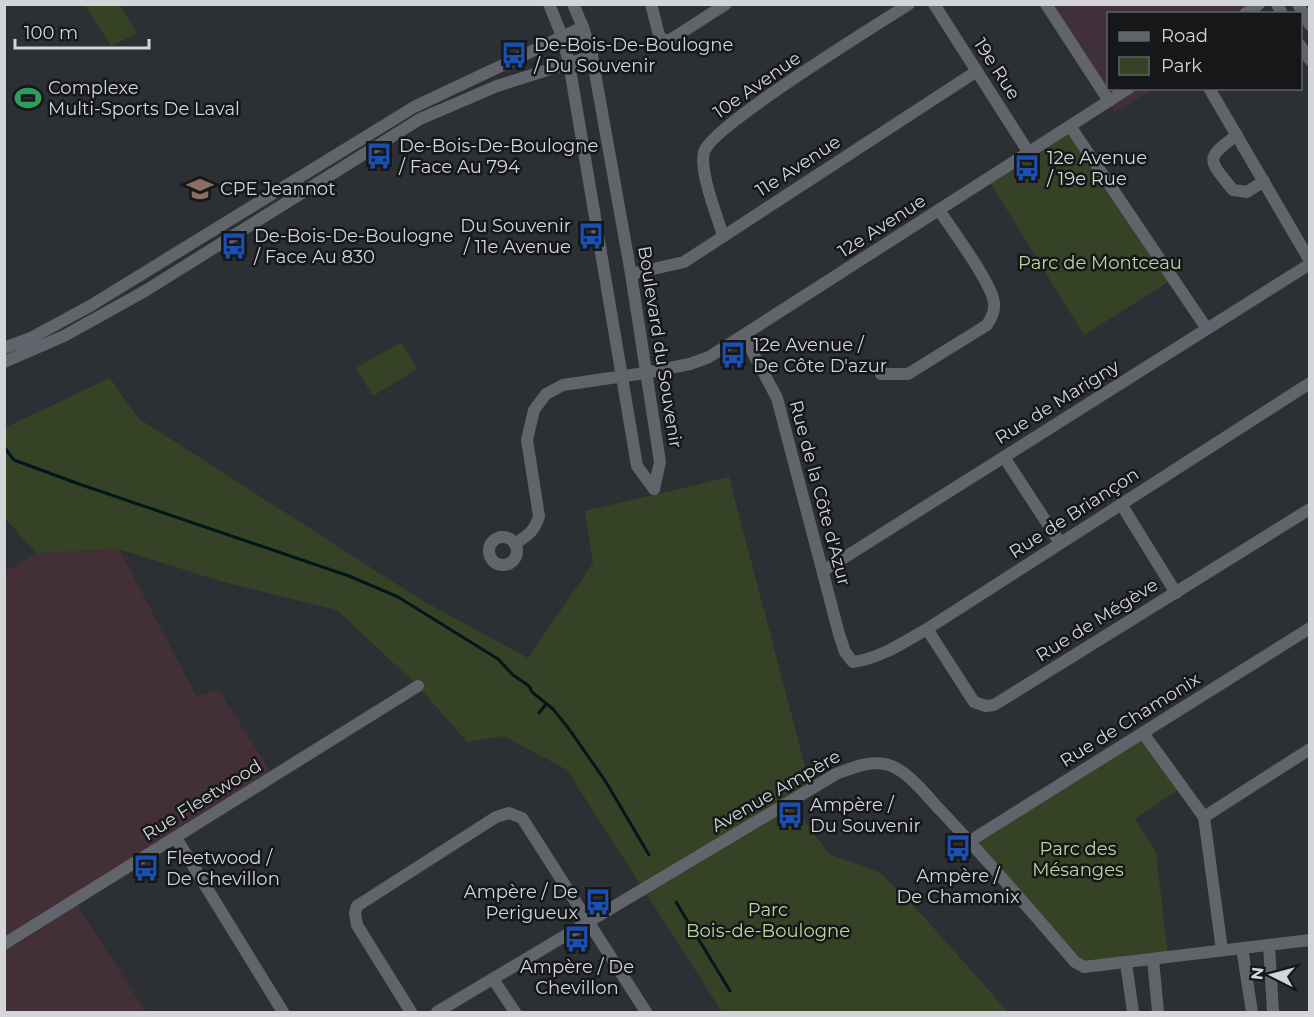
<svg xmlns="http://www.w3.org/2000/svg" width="1314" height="1017" font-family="Montserrat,sans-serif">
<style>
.commercial{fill:#40303c}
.industrial{fill:#433037}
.green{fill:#364226}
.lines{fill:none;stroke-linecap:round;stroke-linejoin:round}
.stream{stroke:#01171c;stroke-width:3}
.minor{stroke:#61646a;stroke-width:12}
.labels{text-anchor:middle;stroke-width:5;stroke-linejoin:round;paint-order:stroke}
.poi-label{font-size:18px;fill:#d3d5d8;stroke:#151719;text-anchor:start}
.street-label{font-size:18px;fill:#d3d5d8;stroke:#151719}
.park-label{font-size:18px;fill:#bcd69c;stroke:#151719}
</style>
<rect width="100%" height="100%" fill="#2c2f34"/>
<!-- commercial -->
<path class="commercial" d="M 1254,4 L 1260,13 L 1108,14 L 1108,88 L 1154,89 L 1115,112 L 1046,5 Z"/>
<!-- industrial -->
<path class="industrial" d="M 119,549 L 197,697 L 218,689 L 274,777 L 76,903 L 146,1012 L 5,1012 L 5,572 L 36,553 Z"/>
<!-- green -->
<g class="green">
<path d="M 85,5 L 120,5 L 136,32 L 134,35 L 111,46 Z"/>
<path d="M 1070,126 L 1173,279 L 1084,335 L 988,179 Z"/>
<path d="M 401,342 L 417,369 L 373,396 L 356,368 Z"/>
<path d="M 110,378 L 138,418 L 423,601 L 528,658 L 593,563 L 585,511 L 729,477 L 811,789 L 791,802 L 829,854 L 879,872 L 923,916 L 1008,1012 L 722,1012 L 567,770 L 504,736 L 467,742 L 418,686 L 337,610 L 223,582 L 119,549 L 36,553 L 5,518 L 4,428 Z"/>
<path d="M 1143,733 L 1182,787 L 1135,819 L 1156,852 L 1168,957 L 1084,967 L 970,841 Z"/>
</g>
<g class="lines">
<!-- stream -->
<g class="stream">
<path d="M 4,447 L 14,460 L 79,484 L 349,576 L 398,597 L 498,659 L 513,675 L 529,686 L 532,692 L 553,709 L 569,729 L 606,782 L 649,855"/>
<path d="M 539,713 L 546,704"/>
<path d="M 676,902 L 730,991"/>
</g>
<!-- minor -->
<g class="minor">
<path d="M 549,4 L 562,36 L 569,63 L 637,466 L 654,489"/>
<path d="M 573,4 L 583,27 L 592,56 L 631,274 L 660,462 L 654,489"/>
<path d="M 651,4 L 659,35 L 663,40 L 670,40 L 726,4"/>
<path d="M 934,4 L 1029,153"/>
<path d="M 1046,4 L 1109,101"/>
<path d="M 1277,4 L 1282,14"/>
<path d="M 1298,4 L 1310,25"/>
<path d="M 1245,14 L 1259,4"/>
<path d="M 1300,45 L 1310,60"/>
<path d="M 1209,88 L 1310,261"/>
<path d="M 1070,126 L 1207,329"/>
<path d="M 1237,135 C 1204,159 1208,159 1233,190 L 1247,192 L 1264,181"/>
<path d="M 723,236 C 717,215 699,172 704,152 C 711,126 877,25 909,4"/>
<path d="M 631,274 L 684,262 L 977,71"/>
<path d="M 744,336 L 777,398 L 839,634 L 845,652 L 853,662 C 881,658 904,642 927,629 L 1310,383"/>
<path d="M 4,348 L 31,338 L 90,306 L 414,107 L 583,27"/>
<path d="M 4,362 L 64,336 L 145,291 L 420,119 L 497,86 L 592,56"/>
<path d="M 881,374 L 908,374 L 987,325 C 991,319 995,311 994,303 C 992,283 952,230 939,210"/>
<path d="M 1004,457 L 1060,543"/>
<path d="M 1121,504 L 1176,593"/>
<circle cx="503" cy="551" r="14"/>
<path d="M 515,544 C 528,535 535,531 539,516 L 527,440 L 534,410 L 546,394 L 563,385 L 645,373 L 690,364 L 709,357 L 1129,88"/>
<path d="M 823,571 L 1310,264"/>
<path d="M 927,629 L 974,702 L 986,706 L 994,705 L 1310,509"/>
<path d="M 1143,733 L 1204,817 L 1222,950"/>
<path d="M 1204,817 L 1310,749"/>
<path d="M 176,838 L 283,1012"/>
<path d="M 970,841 L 1310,628"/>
<path d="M 4,944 L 418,686"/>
<path d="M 1269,945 L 1273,1012"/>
<path d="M 1242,948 L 1252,1012"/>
<path d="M 1153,959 L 1158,1012"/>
<path d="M 1126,963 L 1133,1012"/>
<path d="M 493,979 L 515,1012"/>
<path d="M 411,1012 L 357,925 L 355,913 L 357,906 L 496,817 L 509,813 L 522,818 L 646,1012"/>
<path d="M 437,1012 L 836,774 C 854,767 875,758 894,767 C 912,776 927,796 941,811 C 987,859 1031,911 1075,962 L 1084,967 L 1310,940"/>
</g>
</g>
<!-- icons -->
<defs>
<g id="bus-bare" transform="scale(2.07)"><path d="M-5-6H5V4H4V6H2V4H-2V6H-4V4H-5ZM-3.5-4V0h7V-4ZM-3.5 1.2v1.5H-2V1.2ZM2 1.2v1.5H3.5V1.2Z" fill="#1a4fb4" stroke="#151719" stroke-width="2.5" paint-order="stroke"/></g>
<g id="stadium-bare" transform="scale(2.07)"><path d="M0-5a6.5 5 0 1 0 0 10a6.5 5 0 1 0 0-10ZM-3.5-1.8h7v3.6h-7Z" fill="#2e9e5b" stroke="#151719" stroke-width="2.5" paint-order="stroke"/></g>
<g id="school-bare" transform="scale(2.07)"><path d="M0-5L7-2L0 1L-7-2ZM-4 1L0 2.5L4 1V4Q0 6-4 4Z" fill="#8d6e63" stroke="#151719" stroke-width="2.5" paint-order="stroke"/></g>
</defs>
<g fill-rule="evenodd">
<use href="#bus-bare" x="514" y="55"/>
<use href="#stadium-bare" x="28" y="98"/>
<use href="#bus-bare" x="379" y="156"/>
<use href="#bus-bare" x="1027" y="168"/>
<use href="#school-bare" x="200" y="189"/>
<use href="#bus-bare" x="591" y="236"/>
<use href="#bus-bare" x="234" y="246"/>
<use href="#bus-bare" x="733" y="355"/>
<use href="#bus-bare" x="790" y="815"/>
<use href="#bus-bare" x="958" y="848"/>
<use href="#bus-bare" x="146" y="868"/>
<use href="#bus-bare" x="598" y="902"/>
<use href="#bus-bare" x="577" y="939"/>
</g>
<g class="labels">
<!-- poi labels -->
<g class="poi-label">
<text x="534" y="51">De-Bois-De-Boulogne<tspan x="534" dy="21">/ Du Souvenir</tspan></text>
<text x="48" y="94">Complexe<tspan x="48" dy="21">Multi-Sports De Laval</tspan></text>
<text x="399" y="152">De-Bois-De-Boulogne<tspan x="399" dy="21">/ Face Au 794</tspan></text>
<text x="1047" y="164">12e Avenue<tspan x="1047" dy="21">/ 19e Rue</tspan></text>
<text x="220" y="195">CPE Jeannot</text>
<text x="571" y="232" text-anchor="end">Du Souvenir<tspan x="571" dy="21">/ 11e Avenue</tspan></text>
<text x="254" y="242">De-Bois-De-Boulogne<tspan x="254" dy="21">/ Face Au 830</tspan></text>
<text x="753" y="351">12e Avenue /<tspan x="753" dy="21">De Côte D'azur</tspan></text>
<text x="810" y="811">Ampère /<tspan x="810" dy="21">Du Souvenir</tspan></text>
<text x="166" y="864">Fleetwood /<tspan x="166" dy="21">De Chevillon</tspan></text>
<text x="958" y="882" text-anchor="middle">Ampère /<tspan x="958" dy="21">De Chamonix</tspan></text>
<text x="578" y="898" text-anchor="end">Ampère / De<tspan x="578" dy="21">Perigueux</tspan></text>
<text x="577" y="973" text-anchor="middle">Ampère / De<tspan x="577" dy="21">Chevillon</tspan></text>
</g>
<!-- street labels -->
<g class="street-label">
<text transform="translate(997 69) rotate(57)" y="6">19e Rue</text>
<text transform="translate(757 85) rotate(-35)" y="6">10e Avenue</text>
<text transform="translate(798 166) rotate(-33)" y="6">11e Avenue</text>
<text transform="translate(882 226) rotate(-33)" y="6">12e Avenue</text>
<text transform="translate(660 347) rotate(81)" y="6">Boulevard du Souvenir</text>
<text transform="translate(1057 402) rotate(-32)" y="6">Rue de Marigny</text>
<text transform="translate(820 493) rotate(75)" y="6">Rue de la Côte d'Azur</text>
<text transform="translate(1074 513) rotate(-33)" y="6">Rue de Briançon</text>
<text transform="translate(1097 620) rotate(-32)" y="6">Rue de Mégève</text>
<text transform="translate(1130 720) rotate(-32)" y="6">Rue de Chamonix</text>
<text transform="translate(776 791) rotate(-30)" y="6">Avenue Ampère</text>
<text transform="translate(202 800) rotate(-32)" y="6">Rue Fleetwood</text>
</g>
<!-- park labels -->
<g class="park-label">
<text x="1100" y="269">Parc de Montceau</text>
<text x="1078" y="855">Parc des<tspan x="1078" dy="21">Mésanges</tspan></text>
<text x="768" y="916">Parc<tspan x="768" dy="21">Bois-de-Boulogne</tspan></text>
</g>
</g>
<!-- border -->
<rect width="1314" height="1017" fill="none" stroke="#d3d5d8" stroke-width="12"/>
<!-- legend -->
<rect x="1107" y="12" width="195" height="78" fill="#151719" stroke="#616365" stroke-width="1.5"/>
<rect x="1119" y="32" width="30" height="9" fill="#61646a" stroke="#616365" stroke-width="1.5"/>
<text x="1161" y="42" font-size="18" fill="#d3d5d8">Road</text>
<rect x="1119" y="57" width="30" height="18" fill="#364226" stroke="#616365" stroke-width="1.5"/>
<text x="1161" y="72" font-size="18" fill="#d3d5d8">Park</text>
<!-- north arrow -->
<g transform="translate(1272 975) rotate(276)" stroke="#151719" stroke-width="4.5" paint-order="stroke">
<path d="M0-4.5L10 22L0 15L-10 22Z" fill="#d3d5d8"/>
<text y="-9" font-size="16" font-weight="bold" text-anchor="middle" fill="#d3d5d8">N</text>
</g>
<!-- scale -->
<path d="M15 39v9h134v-9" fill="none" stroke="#d3d5d8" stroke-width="3"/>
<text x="24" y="39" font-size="18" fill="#d3d5d8" stroke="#151719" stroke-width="4.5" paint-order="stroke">100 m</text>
</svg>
